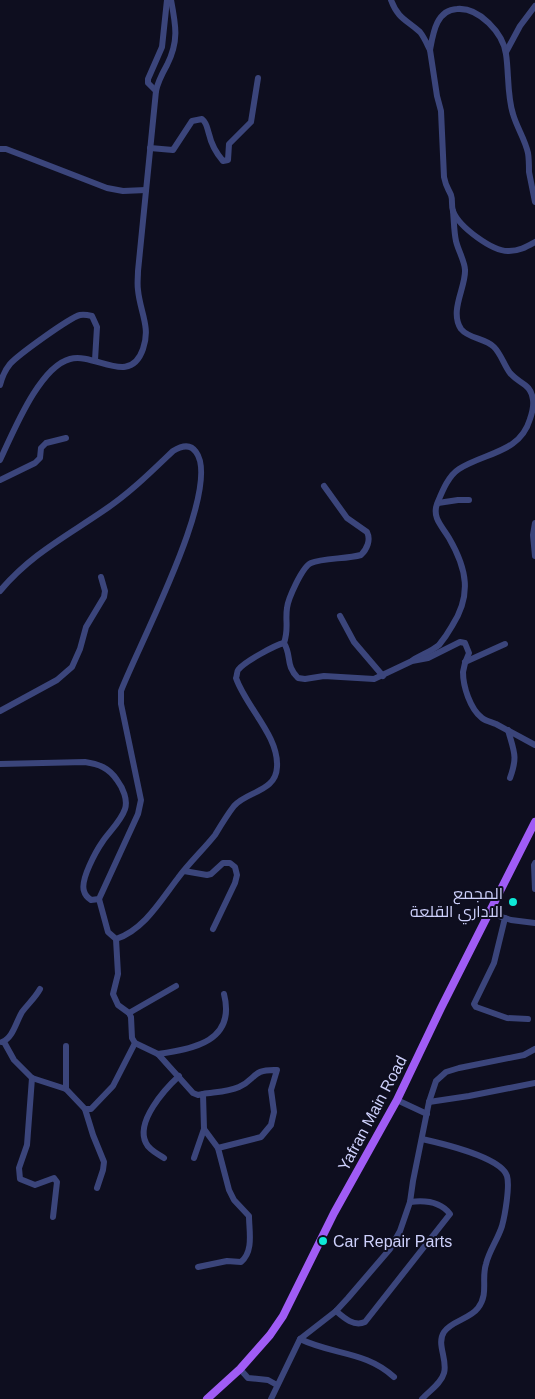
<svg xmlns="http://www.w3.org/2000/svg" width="535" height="1399" font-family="Arial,Cairo,sans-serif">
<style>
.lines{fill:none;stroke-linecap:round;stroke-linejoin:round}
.minor{stroke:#3b457b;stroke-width:6}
.major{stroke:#a05cf5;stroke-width:8}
.poi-dot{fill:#0ee9d7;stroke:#0e0e1f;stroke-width:2}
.labels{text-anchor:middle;stroke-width:4;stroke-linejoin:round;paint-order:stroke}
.poi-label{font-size:16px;fill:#ced1fc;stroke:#0e0e1f;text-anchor:end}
.street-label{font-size:16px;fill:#ced1fc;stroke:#0e0e1f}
</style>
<rect width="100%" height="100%" fill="#0e0e1f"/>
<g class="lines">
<!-- minor -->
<g class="minor">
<path d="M 391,0 C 398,19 407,20 420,32 C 424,37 427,44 430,50 C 433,34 436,10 457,9 C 479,7 503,33 506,54 C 509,74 507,95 513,114 C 517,128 525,139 528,153 C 529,159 529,166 529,172 C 531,182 533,192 535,202"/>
<path d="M 430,50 L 437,96 L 441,111 L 444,177 C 446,187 448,188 451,195 C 453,200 451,206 453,211 C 459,227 493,252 509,251 C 519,251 526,247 535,242"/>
<path d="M 506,52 L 520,26 L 535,6"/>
<path d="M 156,91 L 148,83 L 148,79 L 162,47 L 167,0"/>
<path d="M 150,148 L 173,150 L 192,121 L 202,119 C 207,123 207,128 209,134 C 211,143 217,154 223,161 L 228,160 L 229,144 L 251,122 L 258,78"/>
<path d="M 0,149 L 6,149 L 27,157 L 107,188 L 123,191 L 146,190"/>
<path d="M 0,385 C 2,377 5,370 10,364 C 18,355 69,318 80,315 C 84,314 88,315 92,316 L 97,327 L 95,360"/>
<path d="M 0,460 C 13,433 39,367 70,359 C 95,352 130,387 143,349 C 151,327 140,312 138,290 C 137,284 138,277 138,271 L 156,91 C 158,81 162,74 167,65 C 179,41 176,26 171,0"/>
<path d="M 0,480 L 35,463 L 40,458 L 41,448 L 46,443 L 66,438"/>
<path d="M 438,503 L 458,500 L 469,500"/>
<path d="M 535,523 L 533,535 L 535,556"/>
<path d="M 0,591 C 30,555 65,537 103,511 C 129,494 151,472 173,451 C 181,446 190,443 196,452 C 223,488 137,648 121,691 L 121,704 L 141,800 L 138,814 L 99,899 L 91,900 C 88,898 85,895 84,891 C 80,880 96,851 103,841 C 110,831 121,821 125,809 C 128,800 123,788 117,780 C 109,768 99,764 85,762 L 0,764"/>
<path d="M 340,616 L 354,642 L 383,676"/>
<path d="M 284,643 C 289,629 285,621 287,608 C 288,599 302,567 311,563 C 322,558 347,559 361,555 C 367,549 371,540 367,532 L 347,518 L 324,486"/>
<path d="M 413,660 C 421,655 432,651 439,645 C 444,639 448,633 452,626 C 472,595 467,569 449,538 C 442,526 432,518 437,504 C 442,492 448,476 459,469 C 486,452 520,453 530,419 C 532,413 534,406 533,400 C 531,383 519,384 510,373 C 504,365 501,354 494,347 C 485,338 469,339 461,329 C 449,311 466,287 465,270 C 465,262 458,250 456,241 C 454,232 454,221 453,211"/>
<path d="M 465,662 L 505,644"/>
<path d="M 0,711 L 57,680 L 72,667 L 80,649 L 86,627 L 104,597 L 105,591 L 101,577"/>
<path d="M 508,730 C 514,752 518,756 510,778"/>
<path d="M 535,863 L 534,865 L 535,889"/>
<path d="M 184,871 L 207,875 L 211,874 L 223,863 L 230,863 L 235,867 L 237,875 L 235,883 L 213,929"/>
<path d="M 99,899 L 108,932 L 116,939 C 144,930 161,900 178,878 C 189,863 203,850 215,835 C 221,825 227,815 234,806 C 247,791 276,792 277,767 C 279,736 246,707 236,678 C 237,676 237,671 238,670 C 244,662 275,645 284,643 C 292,656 285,665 298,678 L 305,679 L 324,676 L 374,679 L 412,661 L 428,658 L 460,642 L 465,643 L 469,653 C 466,659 464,665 463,672 C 463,686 470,709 482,718 C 486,721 491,722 496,724 C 509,731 522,738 535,745"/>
<path d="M 489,913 L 511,920 L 535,923"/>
<path d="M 505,918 L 494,963 L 474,1004 L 476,1007 L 507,1018 L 528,1019"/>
<path d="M 116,939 L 118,974 L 113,994 L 118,1005 L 129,1013 L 131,1017 L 132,1038 L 135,1043 L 158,1054 L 193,1093 L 198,1095 L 203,1094 L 204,1129 L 218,1148 L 229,1190 L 234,1200 L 249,1216 C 249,1231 254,1251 241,1262 L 227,1261 L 198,1267"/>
<path d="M 129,1013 L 176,986"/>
<path d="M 2,1042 C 13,1038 16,1022 22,1012 C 28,1004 35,998 40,989"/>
<path d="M 4,1042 L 14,1060 L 32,1078 L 66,1089 L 85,1109 L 91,1109 L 113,1086 L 135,1043"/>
<path d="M 66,1046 L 66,1089"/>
<path d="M 158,1054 C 194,1049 236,1041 224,994"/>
<path d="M 32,1078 L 27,1145 L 19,1168 L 20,1179 L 35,1185 L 54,1178 L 57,1182 L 53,1217"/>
<path d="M 203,1094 C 215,1092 228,1092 239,1087 C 257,1079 251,1069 277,1070 L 271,1090 L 274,1112 L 271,1125 L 261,1137 L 218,1148"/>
<path d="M 397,1100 L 427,1114"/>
<path d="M 429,1102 L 469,1096 L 535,1083"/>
<path d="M 85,1109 L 93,1135 L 104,1162 L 103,1170 L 97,1188"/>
<path d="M 422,1139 C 440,1143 501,1157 507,1176 C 510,1186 505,1215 502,1226 C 498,1239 489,1251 486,1264 C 481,1279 489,1294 478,1308 C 470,1319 451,1321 444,1332 C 436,1344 448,1360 444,1373 C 441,1384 429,1391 422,1399"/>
<path d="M 164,1158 C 158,1154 149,1150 146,1143 C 135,1122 165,1089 179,1076"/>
<path d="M 194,1158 L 204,1129"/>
<path d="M 336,1311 C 344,1318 354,1327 365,1322 L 450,1214 C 440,1201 425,1200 410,1202"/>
<path d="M 300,1339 C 333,1355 366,1351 394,1377"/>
<path d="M 240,1369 L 248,1378 L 268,1380 L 277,1385"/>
<path d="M 271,1399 L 300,1339 L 336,1311 L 348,1298 L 390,1249 L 400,1231 L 410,1202 L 413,1181 L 429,1102 L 436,1081 L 446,1072 L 459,1068 L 524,1055 L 535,1049"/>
</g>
<!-- major -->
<path class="major" d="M 207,1399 L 240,1369 L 270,1335 L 283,1316 L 334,1213 L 397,1100 L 441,1008 L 535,822"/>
</g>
<!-- markers -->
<g class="poi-dot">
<circle cx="513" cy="902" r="5"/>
<circle cx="323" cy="1241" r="5"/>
</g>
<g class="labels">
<!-- poi labels -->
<g class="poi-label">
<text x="503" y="899">المجمع<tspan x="503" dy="18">الاداري القلعة</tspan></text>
<text x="333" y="1247" text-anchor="start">Car Repair Parts</text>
</g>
<!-- street labels -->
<g class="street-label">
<text transform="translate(372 1113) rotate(-62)" y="6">Yafran Main Road</text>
</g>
</g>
</svg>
